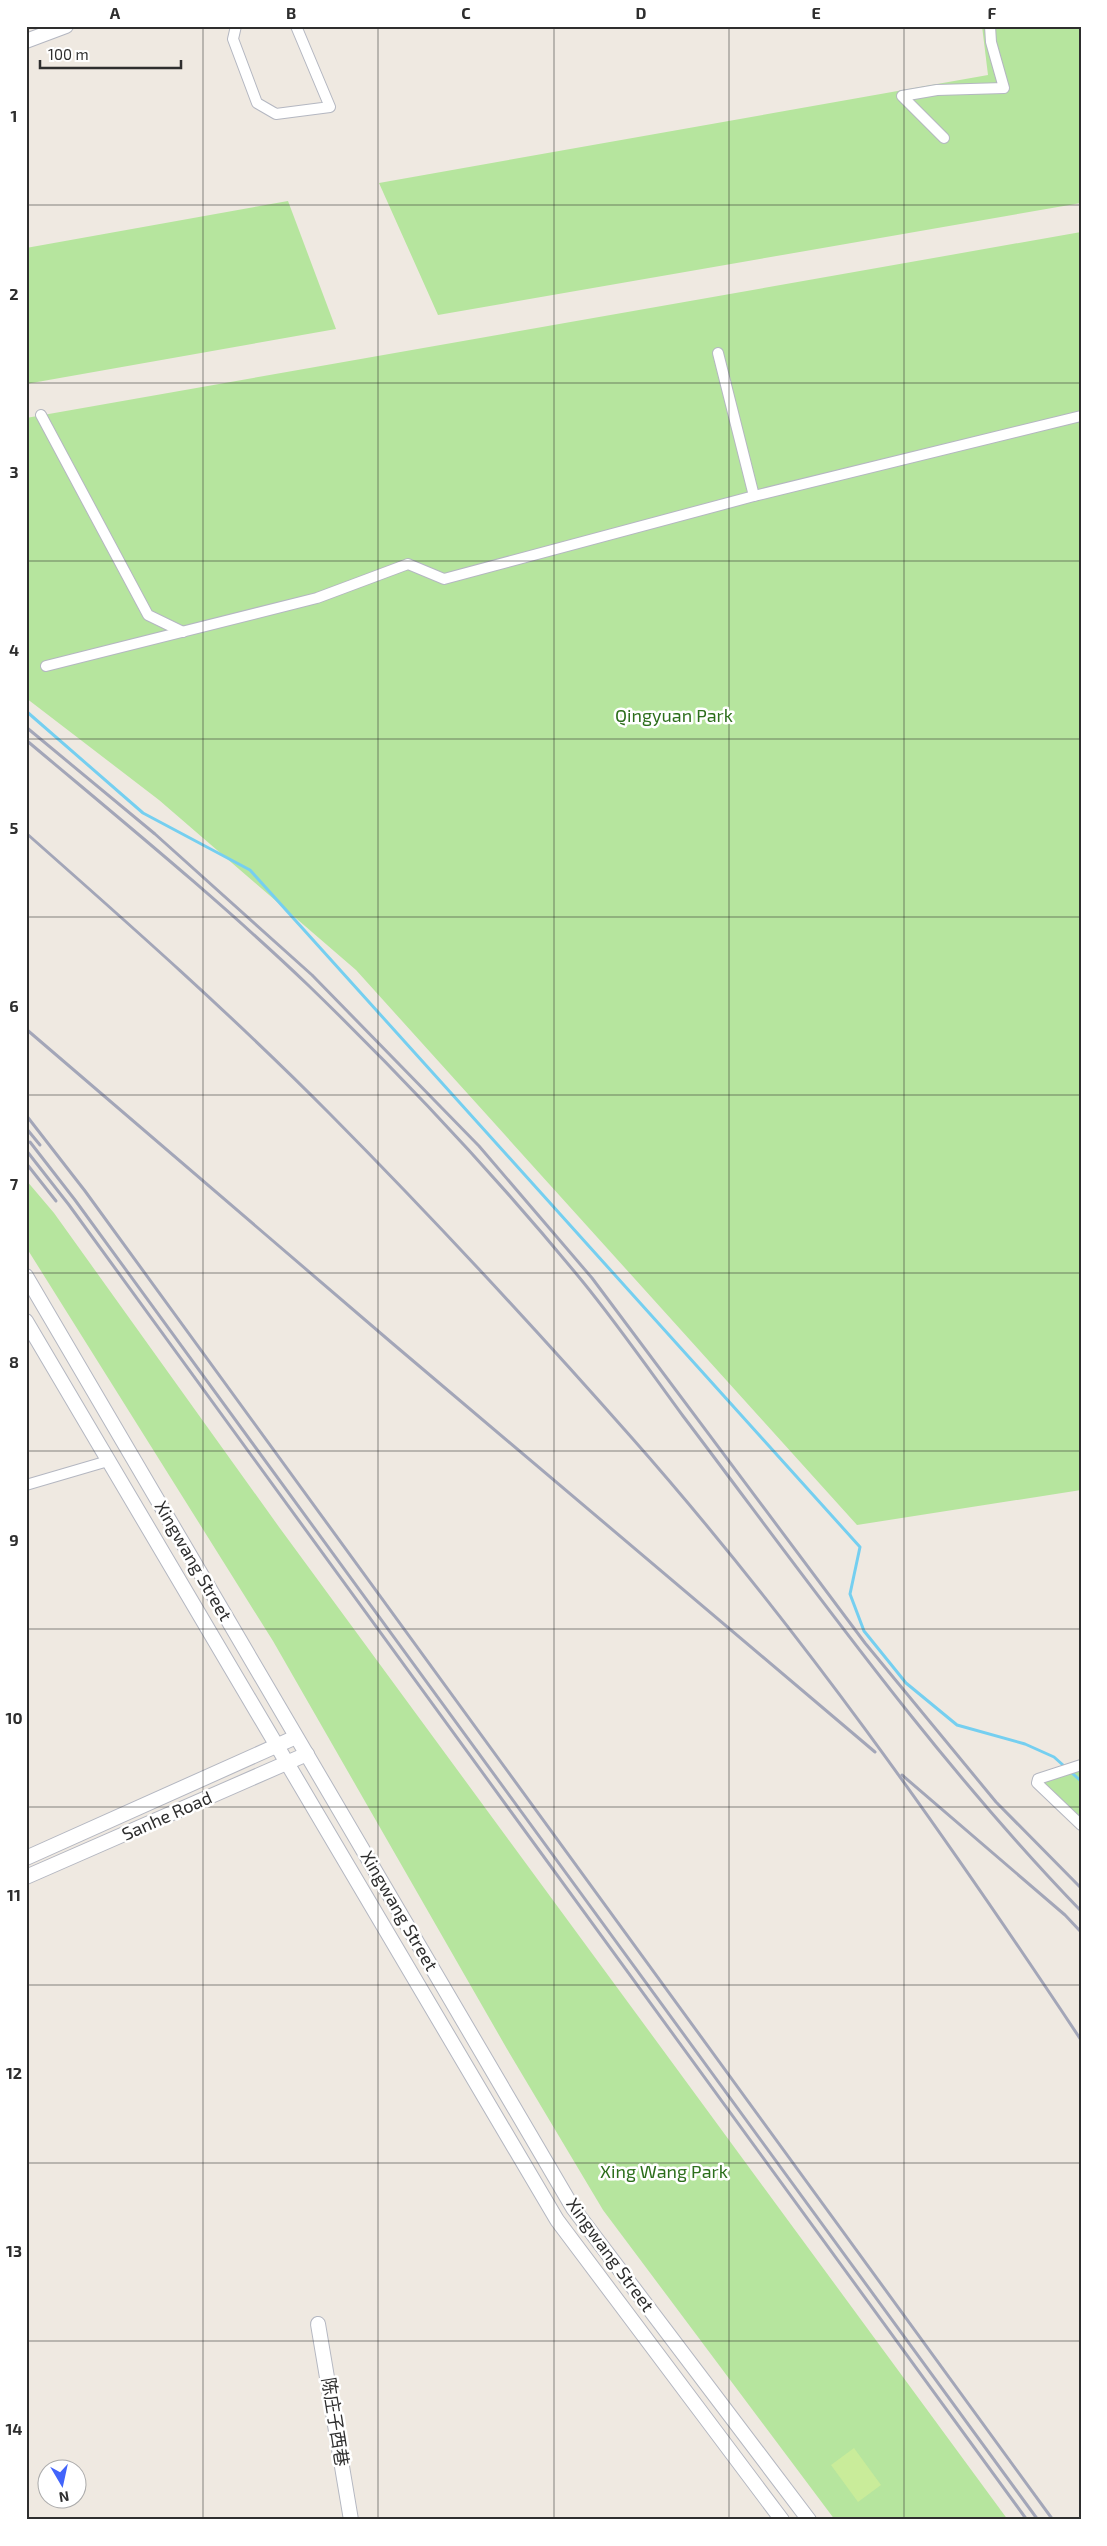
<svg xmlns="http://www.w3.org/2000/svg" width="1107" height="2546" font-family="'Exo 2','Noto Sans SC',sans-serif">
<style>
.green{fill:#b6e59e}
.pitch{fill:#c9ec9a}
.lines{fill:none;stroke-linecap:round;stroke-linejoin:round}
.stream{stroke:#75cff0;stroke-width:3}
.street-casing{stroke:#b4b7c1;stroke-width:12}
.secondary-casing{stroke:#b4b7c1;stroke-width:16}
.street{stroke:#fff;stroke-width:10}
.secondary{stroke:#fff;stroke-width:14}
.rail{stroke:#a3a6b8;stroke-width:3}
.grid{fill:none;stroke:#2e2e2e;stroke-width:1;stroke-opacity:0.55}
.labels{text-anchor:middle;stroke-width:5;stroke-linejoin:round;paint-order:stroke}
.park-label{font-size:18px;fill:#2c6e1b;stroke:#fff}
.street-label{font-size:18px;fill:#2e2e2e;stroke:#fff}
.neatline{fill:none;stroke:#2e2e2e;stroke-width:2}
.grid-label{font-size:16px;text-anchor:middle;font-weight:bold;fill:#2e2e2e}
</style>
<rect width="100%" height="100%" fill="#efe9e1"/>
<!-- green -->
<g class="green">
<path d="M 982,26 L 1081,26 L 1081,203 L 438,315 L 379,183 L 988,75 Z"/>
<path d="M 288,201 L 336,329 L 26,384 L 26,248 Z"/>
<path d="M 1081,232 L 1081,1490 L 857,1525 L 356,970 L 159,800 L 26,698 L 26,418 Z"/>
<path d="M 26,1180 L 54,1213 L 279,1527 L 1008,2520 L 835,2520 L 603,2210 L 507,2049 L 273,1641 L 26,1247 Z"/>
<path d="M 1081,1768 L 1081,1819 L 1039,1781 Z"/>
</g>
<!-- pitch -->
<path class="pitch" d="M 854,2448 L 881,2485 L 858,2502 L 831,2465 Z"/>
<g class="lines">
<!-- stream -->
<path class="stream" d="M 26,711 L 143,813 L 250,870 L 860,1547 L 850,1594 L 864,1631 L 906,1683 L 957,1725 L 1025,1744 L 1054,1757 L 1081,1781"/>
<!-- street casing -->
<g class="street-casing">
<g id="street">
<path d="M 236,26 L 233,39 L 257,103 L 276,114 L 330,107 L 296,26"/>
<path d="M 944,138 L 902,96 L 937,90 L 1004,88 L 991,42 L 990,26"/>
<path d="M 718,353 L 754,496"/>
<path d="M 41,415 L 148,615 L 183,632"/>
<path d="M 46,666 L 317,598 L 408,564 L 444,579 L 754,496 L 1081,416"/>
<path d="M 26,1485 L 108,1461"/>
<path d="M 1081,1765 L 1038,1779 L 1037,1783 L 1081,1825"/>
</g>
</g>
<!-- secondary casing -->
<g class="secondary-casing">
<g id="secondary">
<path d="M 26,41 L 66,26"/>
<path d="M 26,1276 L 573,2208 L 809,2520"/>
<path d="M 26,1321 L 557,2220 L 782,2520"/>
<path d="M 26,1858 L 296,1737"/>
<path d="M 26,1877 L 307,1754"/>
<path d="M 318,2324 L 351,2520"/>
</g>
</g>
<!-- street -->
<use href="#street" class="street"/>
<!-- secondary -->
<use href="#secondary" class="secondary"/>
<!-- rail -->
<g class="rail">
<path d="M 26,727 L 155,834 L 312,975 L 479,1146 L 592,1278 L 865,1643 L 996,1802 L 1081,1888"/>
<path d="M 26,740 C 121,820 218,899 308,985 C 405,1079 497,1177 583,1282 C 618,1325 650,1371 683,1416 C 811,1585 934,1759 1081,1911"/>
<path d="M 26,833 C 129,924 232,1015 329,1113 C 433,1218 534,1327 632,1438 C 797,1625 943,1832 1081,2040"/>
<path d="M 26,1029 L 392,1343 L 875,1752"/>
<path d="M 26,1115 L 85,1191 L 1053,2520"/>
<path d="M 26,1128 L 40,1145"/>
<path d="M 30,1142 L 75,1200 L 1038,2520"/>
<path d="M 26,1150 L 69,1205 L 1027,2520"/>
<path d="M 26,1163 L 56,1201"/>
<path d="M 902,1775 L 1065,1915 L 1081,1932"/>
</g>
</g>
<!-- grid -->
<path class="grid" d="M 203,26 L 203,2520M 378,26 L 378,2520M 554,26 L 554,2520M 729,26 L 729,2520M 904,26 L 904,2520M 26,205 L 1081,205M 26,383 L 1081,383M 26,561 L 1081,561M 26,739 L 1081,739M 26,917 L 1081,917M 26,1095 L 1081,1095M 26,1273 L 1081,1273M 26,1451 L 1081,1451M 26,1629 L 1081,1629M 26,1807 L 1081,1807M 26,1985 L 1081,1985M 26,2163 L 1081,2163M 26,2341 L 1081,2341"/>
<g class="labels">
<!-- park labels -->
<g class="park-label">
<text x="674" y="722">Qingyuan Park</text>
<text x="664" y="2178">Xing Wang Park</text>
</g>
<!-- street labels -->
<g class="street-label">
<text transform="translate(193 1561) rotate(60)" y="6">Xingwang Street</text>
<text transform="translate(167 1816) rotate(-24)" y="6">Sanhe Road</text>
<text transform="translate(399 1911) rotate(60)" y="6">Xingwang Street</text>
<text transform="translate(610 2255) rotate(54)" y="6">Xingwang Street</text>
<text transform="translate(335 2422) rotate(81)" y="6">陈庄子西巷</text>
</g>
</g>
<!-- border -->
<rect width="1107" height="2546" fill="none" stroke="#ffffff" stroke-width="55"/>
<!-- north arrow -->
<g transform="translate(62 2484) rotate(171)"><circle r="24" fill="#ffffff" stroke="#ababab"/>
<path d="M0-4L9 19L0 12L-9 19Z" fill="#4264fb"/>
<text y="-8" font-size="14" font-weight="bold" text-anchor="middle" fill="#2e2e2e">N</text>
</g>
<!-- scale -->
<path d="M40 60v8h141v-8" fill="none" stroke="#2e2e2e" stroke-width="2.5"/>
<text x="48" y="60" font-size="15" fill="#2e2e2e" stroke="#ffffff" stroke-width="4" paint-order="stroke">100 m</text>
<rect x="28" y="28" width="1052" height="2490" class="neatline"/>
<g class="grid-label">
<text x="115" y="19">A</text>
<text x="291" y="19">B</text>
<text x="466" y="19">C</text>
<text x="641" y="19">D</text>
<text x="816" y="19">E</text>
<text x="992" y="19">F</text>
<text x="14" y="122">1</text>
<text x="14" y="300">2</text>
<text x="14" y="478">3</text>
<text x="14" y="656">4</text>
<text x="14" y="834">5</text>
<text x="14" y="1012">6</text>
<text x="14" y="1190">7</text>
<text x="14" y="1368">8</text>
<text x="14" y="1546">9</text>
<text x="14" y="1724">10</text>
<text x="14" y="1901">11</text>
<text x="14" y="2079">12</text>
<text x="14" y="2257">13</text>
<text x="14" y="2435">14</text>
</g>
</svg>
